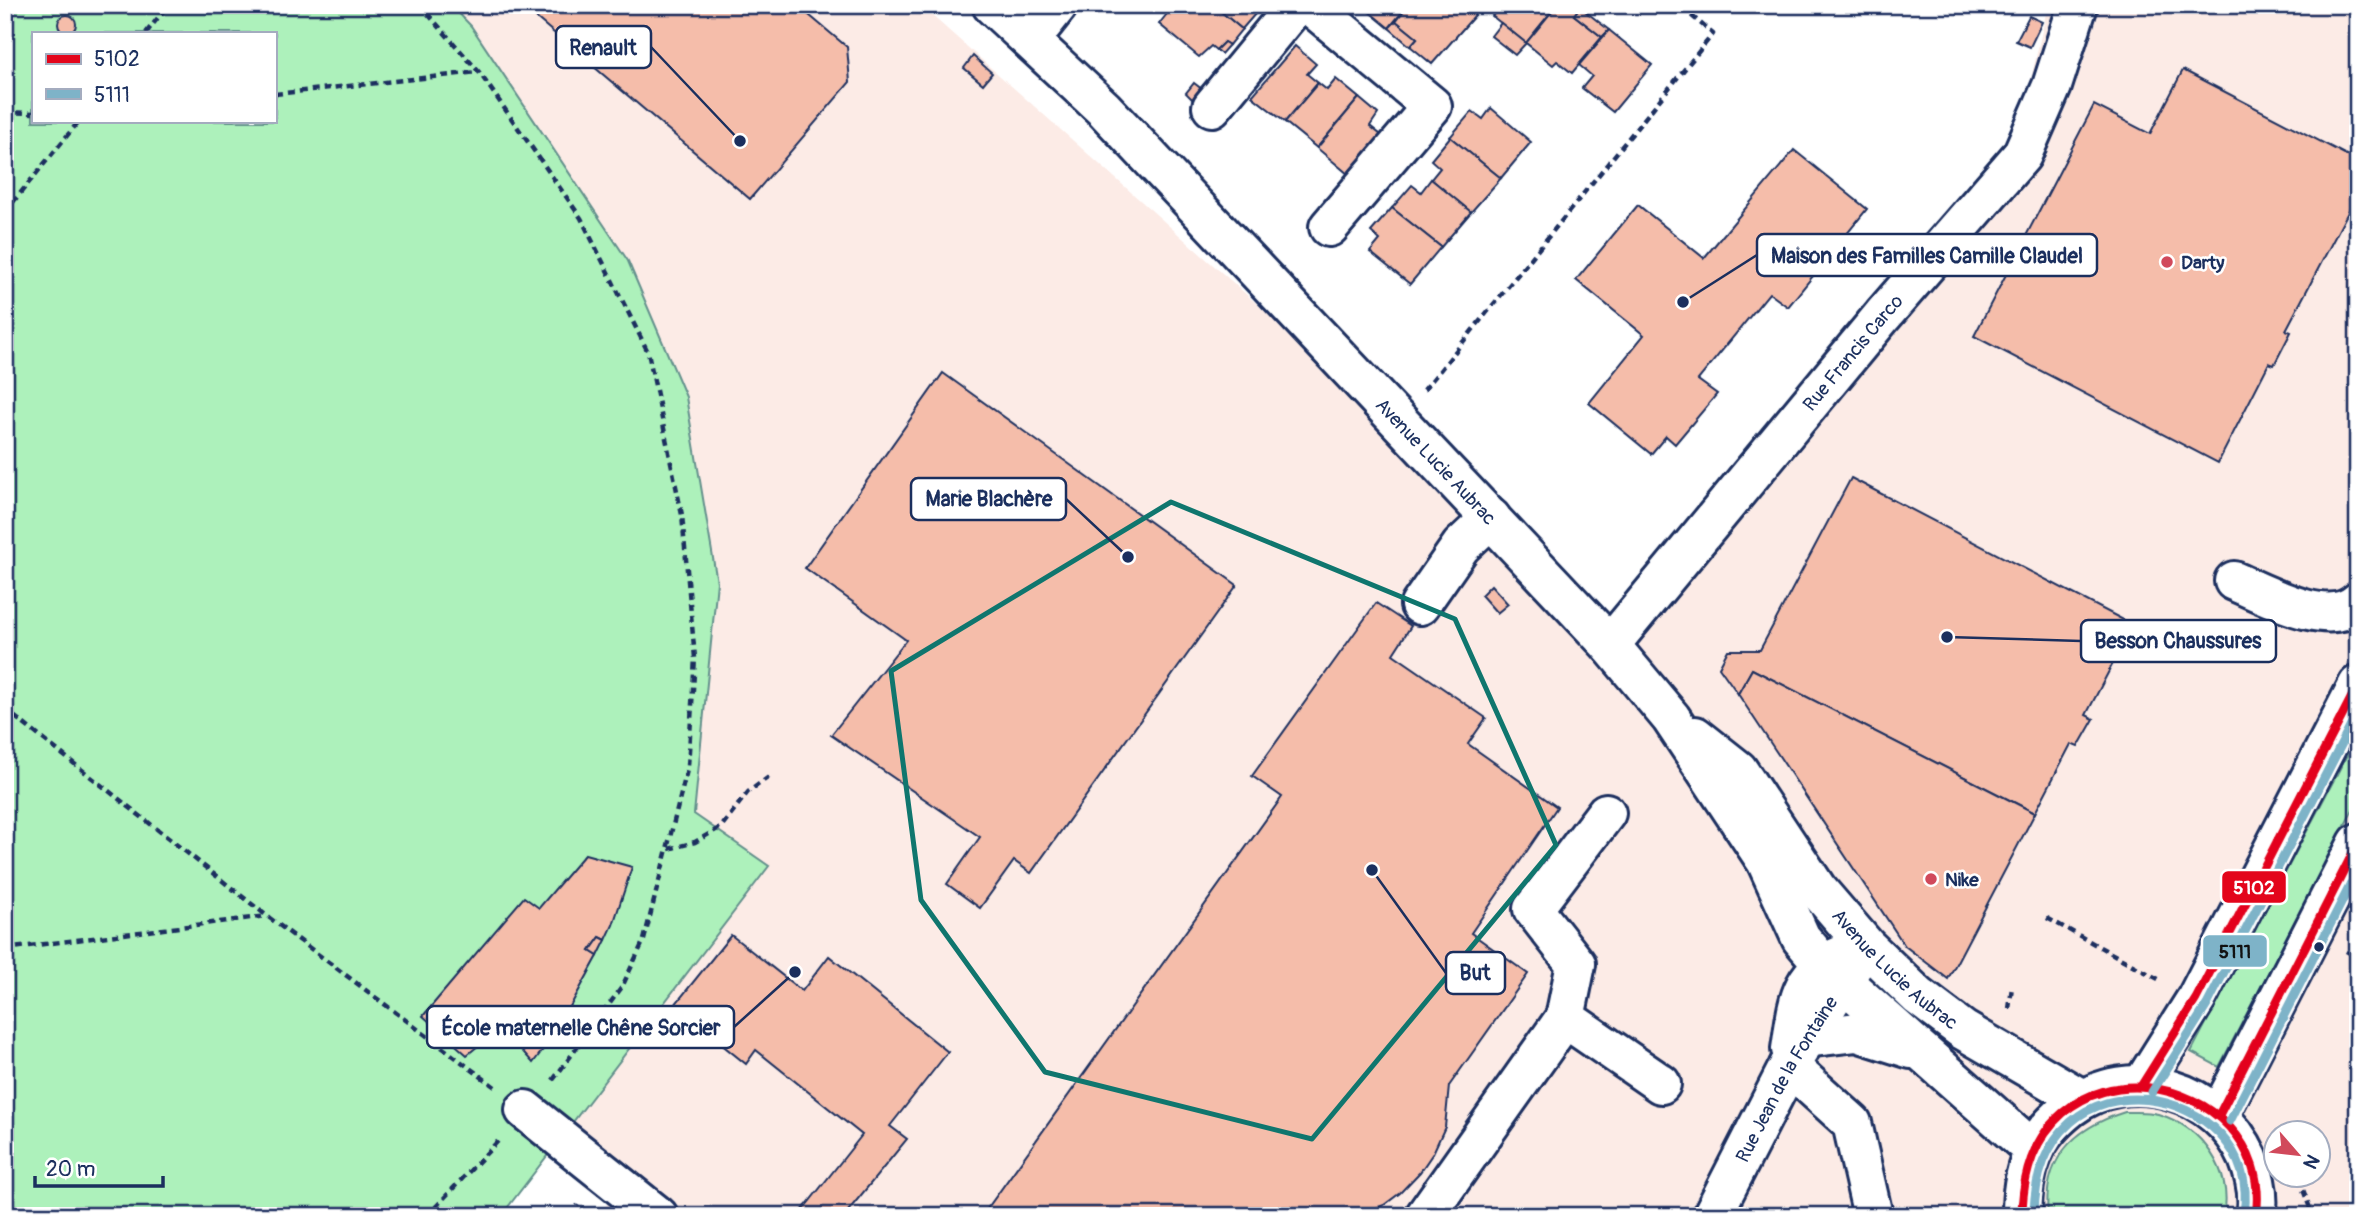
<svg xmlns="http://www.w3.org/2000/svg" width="2363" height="1221" font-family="Pangolin,sans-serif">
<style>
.built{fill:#fcebe6;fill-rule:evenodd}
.green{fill:#adf1bb;stroke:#64908c;stroke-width:2;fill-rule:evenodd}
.building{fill:#f5bdaa;stroke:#1b2f5e;stroke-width:2}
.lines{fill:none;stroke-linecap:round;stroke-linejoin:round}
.minor-casing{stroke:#1b2f5e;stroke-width:44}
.major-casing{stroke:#1b2f5e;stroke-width:44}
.path{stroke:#1b2f5e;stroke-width:4.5;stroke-dasharray:7 5;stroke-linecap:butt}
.minor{stroke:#fff;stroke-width:38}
.major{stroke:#fff;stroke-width:38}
.bus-1-casing{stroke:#fff;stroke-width:14}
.bus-2-casing{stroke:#fff;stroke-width:14}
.bus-1{stroke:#e3051b;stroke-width:9}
.bus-2{stroke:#7eb3c8;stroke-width:9}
.marked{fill:none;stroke:#0f766e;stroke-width:5;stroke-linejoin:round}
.poi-dot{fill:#d1495b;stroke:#fff;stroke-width:2.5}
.bus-dot{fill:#1b2f5e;stroke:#fff;stroke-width:2.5}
.labels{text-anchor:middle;stroke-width:5;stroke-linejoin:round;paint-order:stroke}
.poi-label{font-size:19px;font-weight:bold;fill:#1b2f5e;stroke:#fff;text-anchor:start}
.street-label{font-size:19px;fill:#1b2f5e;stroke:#fff}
.leader{fill:none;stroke:#1b2f5e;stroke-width:2.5}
.callout-dot{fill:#1b2f5e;stroke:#fff;stroke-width:2.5}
.callout{fill:#fff;stroke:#1b2f5e;stroke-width:2.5}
.callout-label{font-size:21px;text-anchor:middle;font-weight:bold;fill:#1b2f5e}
.line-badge{stroke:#fff;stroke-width:2.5}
.badge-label{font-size:19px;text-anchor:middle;font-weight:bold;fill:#fff}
.pale-badge-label{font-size:19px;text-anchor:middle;font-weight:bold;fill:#111}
</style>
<rect width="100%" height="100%" fill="#fff"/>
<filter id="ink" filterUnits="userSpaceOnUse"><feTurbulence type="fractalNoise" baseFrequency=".0143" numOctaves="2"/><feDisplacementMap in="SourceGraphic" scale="14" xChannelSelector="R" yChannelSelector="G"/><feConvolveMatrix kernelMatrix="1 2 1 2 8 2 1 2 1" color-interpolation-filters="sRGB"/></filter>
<g filter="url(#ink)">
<!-- built -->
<path class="built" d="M 451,5 L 920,5 L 1363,398 L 1603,648 L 2015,148 L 2048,5 L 2358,5 L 2358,1216 L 598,1216 L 618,1190 L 560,1140 L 769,866 L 694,814 L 717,582 L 686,397 L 628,261 L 471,26 ZM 2276,1134 L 2318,1134 L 2318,1176 L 2276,1176 Z"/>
<!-- green -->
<g class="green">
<path d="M 5,5 L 451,5 L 471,26 L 628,261 L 686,397 L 717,582 L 694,814 L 769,866 L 501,1216 L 5,1216 ZM 33,33 L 275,33 L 275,121 L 33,121 Z"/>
<path d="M 2358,734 L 2358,800 L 2219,1067 L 2191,1052 Z"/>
<path d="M 2125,1112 C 2136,1112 2148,1111 2158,1114 C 2202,1127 2233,1170 2224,1216 L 2048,1216 C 2042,1159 2073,1128 2125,1112 Z"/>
</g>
<!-- building -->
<g class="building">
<path d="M 521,5 L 797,5 L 847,47 L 850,82 L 750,199 Z"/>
<path d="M 1174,5 L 1213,5 L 1242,29 L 1229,45 L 1224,42 L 1216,50 L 1211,46 L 1199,57 L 1159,24 Z"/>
<path d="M 1213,5 L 1254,5 L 1252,8 L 1256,13 L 1242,29 Z"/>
<path d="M 1361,5 L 1408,5 L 1389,28 Z"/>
<path d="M 1408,5 L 1463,5 L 1475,15 L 1432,64 L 1410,46 L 1417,38 L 1396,21 Z"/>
<path d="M 1488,5 L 1557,5 L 1526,43 L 1492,16 L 1496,12 Z"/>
<path d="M 1557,5 L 1578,5 L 1580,7 L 1574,15 L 1602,37 L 1572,73 L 1557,61 L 1553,65 L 1526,43 Z"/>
<path d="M 1580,7 L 1609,30 L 1602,37 L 1574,15 Z"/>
<circle cx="67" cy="24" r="9"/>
<path d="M 2029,16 L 2042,22 L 2030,47 L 2016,41 Z"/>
<path d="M 1396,21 L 1417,38 L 1410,46 L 1389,28 Z"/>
<path d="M 1501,23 L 1526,43 L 1515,55 L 1491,36 Z"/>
<path d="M 1609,30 L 1652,65 L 1613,112 L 1582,88 L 1592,76 L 1579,65 Z"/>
<path d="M 1224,42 L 1229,45 L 1221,54 L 1216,50 Z"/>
<path d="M 1295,46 L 1316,64 L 1307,74 L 1318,83 L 1285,122 L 1252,96 Z"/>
<path d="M 973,56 L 992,73 L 983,84 L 964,68 Z"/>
<path d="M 2183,70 L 2358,161 L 2358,193 L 2286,330 L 2291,332 L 2274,365 L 2269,363 L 2218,463 L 1974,336 L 2094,105 L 2150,134 Z"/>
<path d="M 1336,79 L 1359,98 L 1317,148 L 1285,122 L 1318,83 L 1327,90 Z"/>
<path d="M 1194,83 L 1203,90 L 1194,101 L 1186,93 Z"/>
<path d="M 1359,98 L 1378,114 L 1370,126 L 1381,135 L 1348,174 L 1317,148 Z"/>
<path d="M 1491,108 L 1531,142 L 1501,178 L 1450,137 L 1472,111 L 1483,119 Z"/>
<path d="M 1450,137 L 1501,178 L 1471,212 L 1431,179 L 1440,168 L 1431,160 Z"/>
<path d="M 1794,150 L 1867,209 L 1788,307 L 1769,293 L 1698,380 L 1717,394 L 1675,444 L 1666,436 L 1651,454 L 1589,403 L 1644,335 L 1576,280 L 1638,205 L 1704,258 Z"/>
<path d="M 1431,179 L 1471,212 L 1441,247 L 1392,208 L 1412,185 L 1421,192 Z"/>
<path d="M 1392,208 L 1441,247 L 1410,284 L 1370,252 L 1380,240 L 1371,232 Z"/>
<path d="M 943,373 L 1237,585 L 1031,873 L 1014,861 L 980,908 L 947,884 L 980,837 L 831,735 L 906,640 L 805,568 Z"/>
<path d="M 1851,478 L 2133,625 L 2086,715 L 2094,719 L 2078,747 L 2071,744 L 2035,813 L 1752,669 L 1738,694 L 1719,667 L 1728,650 L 1760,650 Z"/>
<path d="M 1491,585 L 1508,604 L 1497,613 L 1481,595 Z"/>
<path d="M 1376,603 L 1411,626 L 1393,654 L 1486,718 L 1468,744 L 1557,807 L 1471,933 L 1528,974 L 1449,1086 L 1445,1127 L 1433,1153 L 1420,1172 L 1400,1193 L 1384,1205 L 1356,1216 L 982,1216 L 1282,797 L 1252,776 Z"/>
<path d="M 1752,669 L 2035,813 L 1948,979 L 1905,946 L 1738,694 Z"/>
<path d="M 585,854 L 632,867 L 613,925 L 606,940 L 600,937 L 590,951 L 598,956 L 556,1032 L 533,1063 L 501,1027 L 467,1055 L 423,1016 L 524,897 L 539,908 Z"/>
<path d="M 731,935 L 802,991 L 829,956 L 948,1052 L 890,1126 L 907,1139 L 844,1216 L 798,1216 L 862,1135 L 756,1050 L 746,1064 L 674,1006 Z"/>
<path d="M 600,937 L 606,940 L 598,956 L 590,951 Z"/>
</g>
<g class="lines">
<!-- minor casing -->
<g class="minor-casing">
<g id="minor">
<path id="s1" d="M 992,5 L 1104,109 L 1610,645 L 1671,718 L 1766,861 L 1801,938 L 1822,963 L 2033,1150"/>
<path d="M 1310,5 L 1432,106 L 1329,227"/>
<path d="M 1031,39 L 1058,5"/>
<path d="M 1212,107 L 1296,5"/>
<path d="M 2234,581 C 2265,594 2329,630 2358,602"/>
<path d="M 1420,605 L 1461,546 L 1491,518"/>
<path id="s2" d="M 1610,645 L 1883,315 L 2022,155 L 2052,86 L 2078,5"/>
<path id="s3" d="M 1695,736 L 1738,770 L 1817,889 L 1866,946 L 1918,996 L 1963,1030 L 2082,1099"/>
<path d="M 1565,1018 L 1661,1084"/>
<path d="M 1805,1038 L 1857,1032 L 1911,1049"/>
<path d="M 1791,1049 C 1798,1004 1797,973 1845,954"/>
<path d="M 1789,1066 L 1852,1123 L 1873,1216"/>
<path d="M 525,1110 L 658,1216"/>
<path d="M 1425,1216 L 1565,1018 L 1576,964 L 1533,909 L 1606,813"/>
<path id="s4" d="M 1712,1216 L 1789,1066 L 1857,959"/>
</g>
</g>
<!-- major casing -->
<g class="major-casing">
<g id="major">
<path d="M 2142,1085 L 2196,999 L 2358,685"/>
<path d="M 2219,1115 L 2358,843"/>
<path d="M 2022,1216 C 2022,1193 2024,1174 2033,1153 C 2040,1135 2055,1120 2070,1108 C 2131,1061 2218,1090 2248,1158 C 2255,1176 2260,1197 2256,1216"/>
</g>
</g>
<!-- path -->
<g class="path">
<path d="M 420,5 L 479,72 L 581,218 L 648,352 L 682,515 L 695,658 L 688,766 L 644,940 L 622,987 L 553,1080"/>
<path d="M 146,33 L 168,5"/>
<path d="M 275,94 L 478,72"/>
<path d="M 5,112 L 33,113"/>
<path d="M 5,212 L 79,121"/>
<path d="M 1424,390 L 1713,34 L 1679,5"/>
<path d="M 5,709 L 267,916 L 495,1087"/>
<path d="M 669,849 L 695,842 L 721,827 L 748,792 L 773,774"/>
<path d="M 2047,918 L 2160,980"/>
<path d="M 5,949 L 267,916"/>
<path d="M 2346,951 L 2358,957"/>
<path d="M 2009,1009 L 2012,987"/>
<path d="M 2299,1179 L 2313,1216"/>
<path d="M 427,1216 L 498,1141"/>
<path d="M 570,1216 L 578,1205"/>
</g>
<!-- minor -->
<use href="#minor" class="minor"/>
<!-- major -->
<use href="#major" class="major"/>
<!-- bus-1 casing -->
<g class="bus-1-casing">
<g id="bus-1">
<path d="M 2142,1085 L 2196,999 L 2358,685"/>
<path d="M 2219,1115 L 2358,843"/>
<path d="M 2022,1216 C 2024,1021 2278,1069 2256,1216"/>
</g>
</g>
<!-- bus-2 casing -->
<g class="bus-2-casing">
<g id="bus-2">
<path d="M 2152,1092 L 2207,1005 L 2358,712"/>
<path d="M 2230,1121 L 2358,870"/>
<path d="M 2034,1216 C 2036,1038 2264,1084 2244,1214"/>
</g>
</g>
<!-- bus-1 -->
<use href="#bus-1" class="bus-1"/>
<!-- bus-2 -->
<use href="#bus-2" class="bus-2"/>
</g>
</g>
<!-- marked area -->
<path class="marked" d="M 1171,502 L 1455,619 L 1556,845 L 1312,1139 L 1045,1072 L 921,900 L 891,671 Z"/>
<!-- markers -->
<g class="poi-dot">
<circle cx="2167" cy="262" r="7"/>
<circle cx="1931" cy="879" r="7"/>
</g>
<circle class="bus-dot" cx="2319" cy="947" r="6"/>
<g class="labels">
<!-- poi labels -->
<g class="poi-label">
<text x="2181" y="269">Darty</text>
<text x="1945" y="886">Nike</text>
</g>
<!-- street labels -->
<g class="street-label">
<text dy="7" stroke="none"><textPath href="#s2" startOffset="380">Rue Francis Carco</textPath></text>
<text dy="7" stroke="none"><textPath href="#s1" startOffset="637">Avenue Lucie Aubrac</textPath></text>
<text dy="7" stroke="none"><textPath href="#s3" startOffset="310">Avenue Lucie Aubrac</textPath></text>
<text dy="7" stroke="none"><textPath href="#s4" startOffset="156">Rue Jean de la Fontaine</textPath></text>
</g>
</g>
<!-- callouts -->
<path class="leader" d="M740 141L651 47M1683 302L1757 255M1128 557L1066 499M1947 637L2081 641M1372 870L1446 973M795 972L734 1027"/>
<g class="callout-dot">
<circle cx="740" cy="141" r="7"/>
<circle cx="1683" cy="302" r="7"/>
<circle cx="1128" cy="557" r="7"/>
<circle cx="1947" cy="637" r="7"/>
<circle cx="1372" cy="870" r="7"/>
<circle cx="795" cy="972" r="7"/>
</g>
<g class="callout">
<rect x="556" y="26" width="95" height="42" rx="7"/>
<rect x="1757" y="234" width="340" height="42" rx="7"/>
<rect x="911" y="478" width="155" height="42" rx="7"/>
<rect x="2081" y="620" width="195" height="42" rx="7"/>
<rect x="1446" y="952" width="59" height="42" rx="7"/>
<rect x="427" y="1006" width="307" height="42" rx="7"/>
</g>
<g class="callout-label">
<text x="603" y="55">Renault</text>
<text x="1927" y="263">Maison des Familles Camille Claudel</text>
<text x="989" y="506">Marie Blachère</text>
<text x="2178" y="648">Besson Chaussures</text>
<text x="1475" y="980">But</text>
<text x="581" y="1035">École maternelle Chêne Sorcier</text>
</g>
<g class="line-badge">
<rect x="2221" y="870" width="66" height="34" rx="7" fill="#e3051b"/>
<rect x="2202" y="934" width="66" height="34" rx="7" fill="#7eb3c8"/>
</g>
<g class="badge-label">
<text x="2254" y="894">5102</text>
</g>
<g class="pale-badge-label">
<text x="2235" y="958">5111</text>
</g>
<!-- margin -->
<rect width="2363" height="1221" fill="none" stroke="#fff" stroke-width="28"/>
<rect x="14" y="14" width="2335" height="1193" fill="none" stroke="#1b2f5e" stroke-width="2.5" filter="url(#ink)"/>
<!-- legend -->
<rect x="32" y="32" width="245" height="91" fill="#ffffff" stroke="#a4acbf" stroke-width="2"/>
<rect x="46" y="54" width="35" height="10" fill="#e3051b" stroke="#a4acbf" stroke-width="2"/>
<text x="94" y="66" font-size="21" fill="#1b2f5e">5102</text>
<rect x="46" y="89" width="35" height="10" fill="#7eb3c8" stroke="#a4acbf" stroke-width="2"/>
<text x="94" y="102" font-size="21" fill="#1b2f5e">5111</text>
<!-- north arrow -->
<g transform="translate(2297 1154) rotate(118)"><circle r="33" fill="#ffffff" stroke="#a4acbf" stroke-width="2"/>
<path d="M0-5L12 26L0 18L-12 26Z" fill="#d1495b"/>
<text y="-10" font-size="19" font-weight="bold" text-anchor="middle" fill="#1b2f5e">N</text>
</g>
<!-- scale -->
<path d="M35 1176v10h128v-10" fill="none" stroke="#1b2f5e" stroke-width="3.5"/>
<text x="46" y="1176" font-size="21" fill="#1b2f5e" stroke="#ffffff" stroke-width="5" paint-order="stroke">20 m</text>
</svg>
